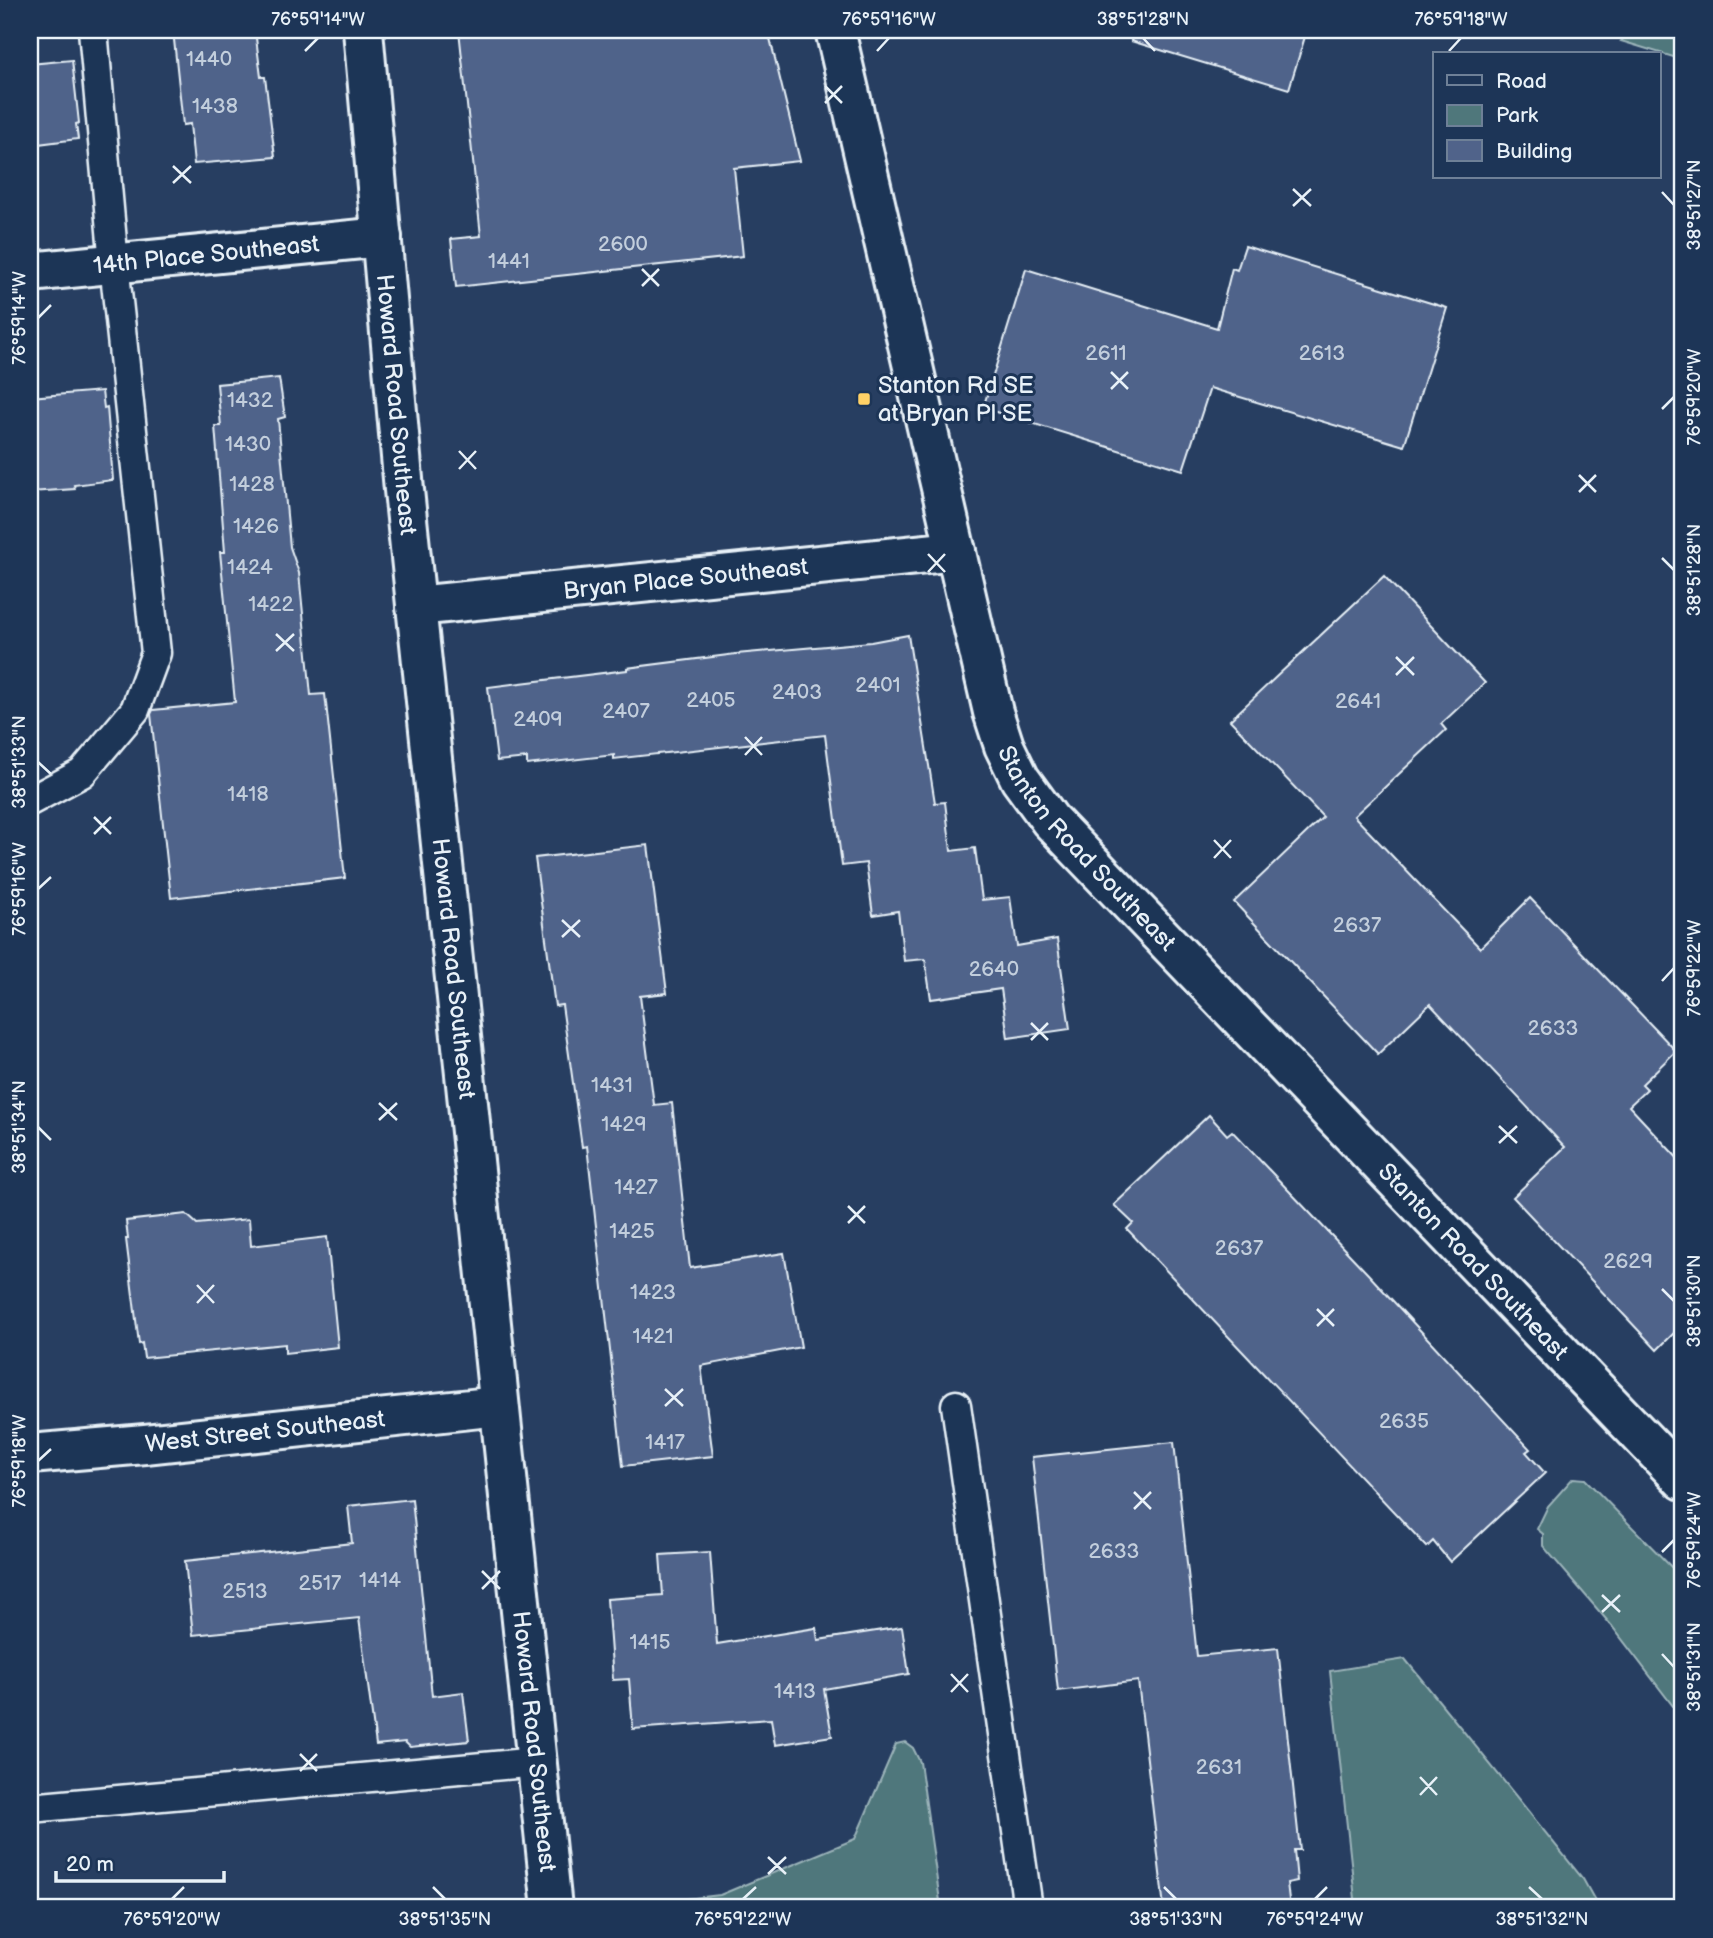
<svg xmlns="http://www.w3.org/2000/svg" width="1713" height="1938" font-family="'Balsamiq Sans',sans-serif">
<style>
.green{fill:#4f777b;stroke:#9cb4ba;stroke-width:2}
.building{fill:#50638a;stroke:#e8f1f8;stroke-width:2}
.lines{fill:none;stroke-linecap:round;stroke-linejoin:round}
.service-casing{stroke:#e8f1f8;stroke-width:33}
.minor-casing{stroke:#e8f1f8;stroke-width:44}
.tertiary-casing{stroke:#e8f1f8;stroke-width:44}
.service{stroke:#1d3557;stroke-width:28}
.minor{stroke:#1d3557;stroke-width:38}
.tertiary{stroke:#1d3557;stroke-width:38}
.ticks{fill:none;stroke:#e8f1f8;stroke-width:2.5}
.poi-dot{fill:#ffd166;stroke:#1d3557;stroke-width:2.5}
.labels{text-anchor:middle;stroke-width:6;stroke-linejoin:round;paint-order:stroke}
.number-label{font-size:21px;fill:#c2cedc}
.street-label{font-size:24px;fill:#e8f1f8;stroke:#1d3557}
.poi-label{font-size:24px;fill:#e8f1f8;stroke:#1d3557;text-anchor:start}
.neatline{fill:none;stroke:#e8f1f8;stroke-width:2.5}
.ticks-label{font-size:18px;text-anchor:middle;fill:#e8f1f8}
</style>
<rect width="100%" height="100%" fill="#273e61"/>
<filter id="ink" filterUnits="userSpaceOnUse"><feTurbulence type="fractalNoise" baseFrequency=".0143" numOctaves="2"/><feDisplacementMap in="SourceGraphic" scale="14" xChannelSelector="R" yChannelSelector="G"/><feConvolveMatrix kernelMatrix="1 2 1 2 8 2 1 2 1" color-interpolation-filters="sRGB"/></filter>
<g filter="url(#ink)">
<!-- green -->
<g class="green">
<path d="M 1632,30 L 1683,30 L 1683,60 L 1621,41 Z"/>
<path d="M 1573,1478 L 1585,1479 L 1683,1579 L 1683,1719 L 1611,1625 L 1543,1546 L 1543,1534 L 1537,1529 L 1548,1506 Z"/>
<path d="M 1405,1659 L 1583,1879 L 1599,1908 L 1356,1908 L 1330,1671 Z"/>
<path d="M 905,1742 L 913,1748 L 920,1762 L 941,1908 L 673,1908 L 678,1900 L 720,1895 L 855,1839 L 896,1744 Z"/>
</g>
<!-- building -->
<g class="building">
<path d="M 173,30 L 255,30 L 261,77 L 265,77 L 275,157 L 194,164 L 190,124 L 183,125 Z"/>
<path d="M 459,30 L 768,30 L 800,161 L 734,168 L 743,256 L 456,287 L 451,239 L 481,236 Z"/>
<path d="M 1132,30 L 1307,30 L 1289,89 L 1131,41 Z"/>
<path d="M 72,60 L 79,123 L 76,124 L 78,139 L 30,145 L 30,64 Z"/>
<path d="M 1245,246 L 1447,308 L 1404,446 L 1210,388 L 1183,470 L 983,408 L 1026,269 L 1217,328 L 1232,268 L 1237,270 Z"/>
<path d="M 279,378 L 285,417 L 278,419 L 290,547 L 299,573 L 311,695 L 325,694 L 345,878 L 171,898 L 151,714 L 153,710 L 235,702 L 220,552 L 225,552 L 215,426 L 221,426 L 217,384 Z"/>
<path d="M 102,391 L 104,408 L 107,407 L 113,480 L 74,485 L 75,489 L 30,492 L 30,397 Z"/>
<path d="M 1384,576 L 1485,683 L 1441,724 L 1446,730 L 1354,816 L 1480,948 L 1530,898 L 1676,1051 L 1642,1084 L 1647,1089 L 1629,1106 L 1683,1164 L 1683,1324 L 1657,1350 L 1513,1197 L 1565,1147 L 1430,1004 L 1378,1054 L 1234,902 L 1323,817 L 1230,720 Z"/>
<path d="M 908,635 L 935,803 L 945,802 L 951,851 L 975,848 L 982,900 L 1010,897 L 1017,946 L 1057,939 L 1070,1029 L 1008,1038 L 1001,989 L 931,999 L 925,959 L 904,961 L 898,911 L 873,915 L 866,863 L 842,866 L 825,735 L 614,759 L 614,755 L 527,765 L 527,758 L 497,761 L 488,687 L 627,670 L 627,668 L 736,654 L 871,642 Z"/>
<path d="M 648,845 L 667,993 L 640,996 L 654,1105 L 672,1103 L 690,1268 L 784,1253 L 801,1347 L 701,1366 L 713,1456 L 623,1466 L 587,1146 L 582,1147 L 562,1005 L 555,1006 L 535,858 Z"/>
<path d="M 1209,1115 L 1227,1135 L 1232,1131 L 1368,1274 L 1530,1449 L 1526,1452 L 1545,1473 L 1450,1562 L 1433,1541 L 1427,1547 L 1127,1229 L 1133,1223 L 1114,1205 Z"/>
<path d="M 186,1214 L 197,1224 L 249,1219 L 251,1246 L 327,1237 L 338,1347 L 285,1353 L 285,1344 L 144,1358 L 142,1343 L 139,1344 L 126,1239 L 128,1239 L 126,1221 Z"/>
<path d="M 1174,1442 L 1197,1656 L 1278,1648 L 1300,1850 L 1294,1850 L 1297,1881 L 1287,1883 L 1290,1908 L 1164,1908 L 1138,1681 L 1058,1691 L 1032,1457 Z"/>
<path d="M 412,1499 L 432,1696 L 463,1692 L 469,1741 L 410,1747 L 405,1742 L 376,1745 L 359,1618 L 193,1635 L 185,1561 L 352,1543 L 348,1506 Z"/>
<path d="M 710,1552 L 717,1644 L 816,1628 L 818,1640 L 902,1627 L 909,1674 L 824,1689 L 832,1736 L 775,1745 L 771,1719 L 633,1729 L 629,1679 L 613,1680 L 607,1599 L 663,1595 L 660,1555 Z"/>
</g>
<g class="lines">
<!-- service casing -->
<g class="service-casing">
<g id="service">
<path d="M 30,801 L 82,773 L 135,710 L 156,653 L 114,264 L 93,30"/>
<path d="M 956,1405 L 1028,1908"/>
<path d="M 30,1808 L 537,1762"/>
</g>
</g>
<!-- minor casing -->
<g class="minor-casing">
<g id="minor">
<path id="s1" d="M 363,30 L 404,490 L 552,1908"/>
<path id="s2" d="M 30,272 L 382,237"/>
<path id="s3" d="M 416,606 L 956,551"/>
<path id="s4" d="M 30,1454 L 145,1444 L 499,1406"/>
</g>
</g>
<!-- tertiary casing -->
<g class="tertiary-casing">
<g id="tertiary">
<path id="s5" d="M 835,30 L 993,712 L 1004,746 L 1020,779 L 1050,820 L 1683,1480"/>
</g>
</g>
<!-- service -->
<use href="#service" class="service"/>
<!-- minor -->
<use href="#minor" class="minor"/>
<!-- tertiary -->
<use href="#tertiary" class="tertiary"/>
</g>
</g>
<!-- ticks -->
<path class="ticks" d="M 1143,38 L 1155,51M 305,51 L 318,38M 877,51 L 889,38M 1449,51 L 1461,38M 825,86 L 842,103M 825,103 L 842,86M 173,166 L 191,183M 173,183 L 191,166M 1293,189 L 1311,206M 1662,192 L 1674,205M 1293,206 L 1311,189M 642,269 L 659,286M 642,286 L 659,269M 38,318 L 51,305M 1111,372 L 1128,389M 1111,389 L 1128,372M 1662,409 L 1674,397M 459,451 L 476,469M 459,469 L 476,451M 1579,475 L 1596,492M 1579,492 L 1596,475M 928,554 L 945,572M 1662,558 L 1674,570M 928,572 L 945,554M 276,634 L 294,651M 276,651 L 294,634M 1396,657 L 1414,675M 1396,675 L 1414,657M 745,737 L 762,755M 745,755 L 762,737M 38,762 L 51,774M 94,817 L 111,834M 94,834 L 111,817M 1214,840 L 1231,858M 1214,858 L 1231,840M 38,889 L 51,877M 562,920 L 580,937M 562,937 L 580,920M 1662,981 L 1674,968M 1031,1023 L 1048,1040M 1031,1040 L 1048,1023M 379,1103 L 397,1120M 379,1120 L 397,1103M 1499,1126 L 1517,1143M 38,1127 L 51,1140M 1499,1143 L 1517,1126M 848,1206 L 865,1223M 848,1223 L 865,1206M 197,1285 L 214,1303M 1662,1289 L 1674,1301M 197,1303 L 214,1285M 1317,1309 L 1334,1326M 1317,1326 L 1334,1309M 665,1389 L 683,1406M 665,1406 L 683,1389M 38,1461 L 51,1449M 1134,1492 L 1151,1509M 1134,1509 L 1151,1492M 1662,1552 L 1674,1540M 482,1571 L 500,1589M 482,1589 L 500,1571M 1602,1595 L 1620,1612M 1602,1612 L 1620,1595M 1662,1654 L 1674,1667M 951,1674 L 968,1692M 951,1692 L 968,1674M 300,1754 L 317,1771M 300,1771 L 317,1754M 1420,1777 L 1437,1795M 1420,1795 L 1437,1777M 768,1857 L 786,1874M 768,1874 L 786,1857M 433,1887 L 445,1899M 1164,1887 L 1176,1899M 1529,1887 L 1542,1899M 172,1899 L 184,1887M 743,1899 L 756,1887M 1315,1899 L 1327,1887"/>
<!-- markers -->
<rect class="poi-dot" x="857" y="392" width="14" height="14" rx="3.5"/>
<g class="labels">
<!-- number labels -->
<g class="number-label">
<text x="209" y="66">1440</text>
<text x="215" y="113">1438</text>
<text x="623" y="251">2600</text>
<text x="509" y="268">1441</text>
<text x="1106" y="360">2611</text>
<text x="1322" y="360">2613</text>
<text x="250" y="407">1432</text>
<text x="248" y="451">1430</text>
<text x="252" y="491">1428</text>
<text x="256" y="533">1426</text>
<text x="250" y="574">1424</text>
<text x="271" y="611">1422</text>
<text x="878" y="692">2401</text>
<text x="797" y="699">2403</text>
<text x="711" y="707">2405</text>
<text x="1358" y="708">2641</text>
<text x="626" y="718">2407</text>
<text x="538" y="726">2409</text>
<text x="248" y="801">1418</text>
<text x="1357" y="932">2637</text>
<text x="994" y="976">2640</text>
<text x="1553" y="1035">2633</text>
<text x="612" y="1092">1431</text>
<text x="624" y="1131">1429</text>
<text x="636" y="1194">1427</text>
<text x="632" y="1238">1425</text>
<text x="1239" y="1255">2637</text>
<text x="1628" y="1268">2629</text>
<text x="653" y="1299">1423</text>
<text x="653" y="1343">1421</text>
<text x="1404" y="1428">2635</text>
<text x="665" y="1449">1417</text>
<text x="1114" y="1558">2633</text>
<text x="380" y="1587">1414</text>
<text x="320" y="1590">2517</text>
<text x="245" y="1598">2513</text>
<text x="650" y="1649">1415</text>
<text x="795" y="1698">1413</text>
<text x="1219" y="1774">2631</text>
</g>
<!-- street labels -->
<g class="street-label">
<text dy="8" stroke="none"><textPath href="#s2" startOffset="177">14th Place Southeast</textPath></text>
<text dy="8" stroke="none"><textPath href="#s1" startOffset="376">Howard Road Southeast</textPath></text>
<text dy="8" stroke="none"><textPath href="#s3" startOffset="271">Bryan Place Southeast</textPath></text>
<text dy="8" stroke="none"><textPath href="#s5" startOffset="868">Stanton Road Southeast</textPath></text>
<text dy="8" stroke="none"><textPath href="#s1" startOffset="943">Howard Road Southeast</textPath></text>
<text dy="8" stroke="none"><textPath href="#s5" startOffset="1435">Stanton Road Southeast</textPath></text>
<text dy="8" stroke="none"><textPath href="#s4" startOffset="236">West Street Southeast</textPath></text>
<text dy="8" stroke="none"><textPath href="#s1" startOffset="1720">Howard Road Southeast</textPath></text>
</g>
<!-- poi labels -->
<g class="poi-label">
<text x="878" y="393">Stanton Rd SE<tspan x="878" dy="28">at Bryan Pl SE</tspan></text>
</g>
</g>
<!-- margin -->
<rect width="1713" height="1938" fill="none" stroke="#1d3557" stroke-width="77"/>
<!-- legend -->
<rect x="1433" y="52" width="228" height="126" fill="#1d3557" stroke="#6e8097" stroke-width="2"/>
<rect x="1447" y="75" width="35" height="10" fill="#1d3557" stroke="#6e8097" stroke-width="2"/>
<text x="1496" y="88" font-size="21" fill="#e8f1f8">Road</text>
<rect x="1447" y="105" width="35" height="21" fill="#4f777b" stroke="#6e8097" stroke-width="2"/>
<text x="1496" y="122" font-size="21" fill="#e8f1f8">Park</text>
<rect x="1447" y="140" width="35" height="21" fill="#50638a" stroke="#6e8097" stroke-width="2"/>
<text x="1496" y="158" font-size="21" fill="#e8f1f8">Building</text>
<!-- scale -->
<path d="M56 1871v10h168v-10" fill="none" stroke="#e8f1f8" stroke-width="3.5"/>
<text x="66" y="1871" font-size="21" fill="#e8f1f8" stroke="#1d3557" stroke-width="5" paint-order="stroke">20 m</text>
<rect x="38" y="38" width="1636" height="1861" class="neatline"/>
<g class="ticks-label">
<text x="318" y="25">76°59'14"W</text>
<text x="889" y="25">76°59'16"W</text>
<text x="1143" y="25">38°51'28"N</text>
<text x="1461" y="25">76°59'18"W</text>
<text transform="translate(1694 205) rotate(-90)" y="6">38°51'27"N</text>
<text transform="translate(19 318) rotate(-90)" y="6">76°59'14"W</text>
<text transform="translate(1694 397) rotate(-90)" y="6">76°59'20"W</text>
<text transform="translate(1694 570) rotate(-90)" y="6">38°51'28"N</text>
<text transform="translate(19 762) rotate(-90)" y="6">38°51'33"N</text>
<text transform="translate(19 889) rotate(-90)" y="6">76°59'16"W</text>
<text transform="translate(1694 968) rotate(-90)" y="6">76°59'22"W</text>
<text transform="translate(19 1127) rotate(-90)" y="6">38°51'34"N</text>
<text transform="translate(1694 1301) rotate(-90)" y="6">38°51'30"N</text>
<text transform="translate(19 1461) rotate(-90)" y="6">76°59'18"W</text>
<text transform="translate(1694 1540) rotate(-90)" y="6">76°59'24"W</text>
<text transform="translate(1694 1667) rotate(-90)" y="6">38°51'31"N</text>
<text x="172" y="1925">76°59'20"W</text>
<text x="445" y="1925">38°51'35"N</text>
<text x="743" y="1925">76°59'22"W</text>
<text x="1176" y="1925">38°51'33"N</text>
<text x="1315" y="1925">76°59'24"W</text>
<text x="1542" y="1925">38°51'32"N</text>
</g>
</svg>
